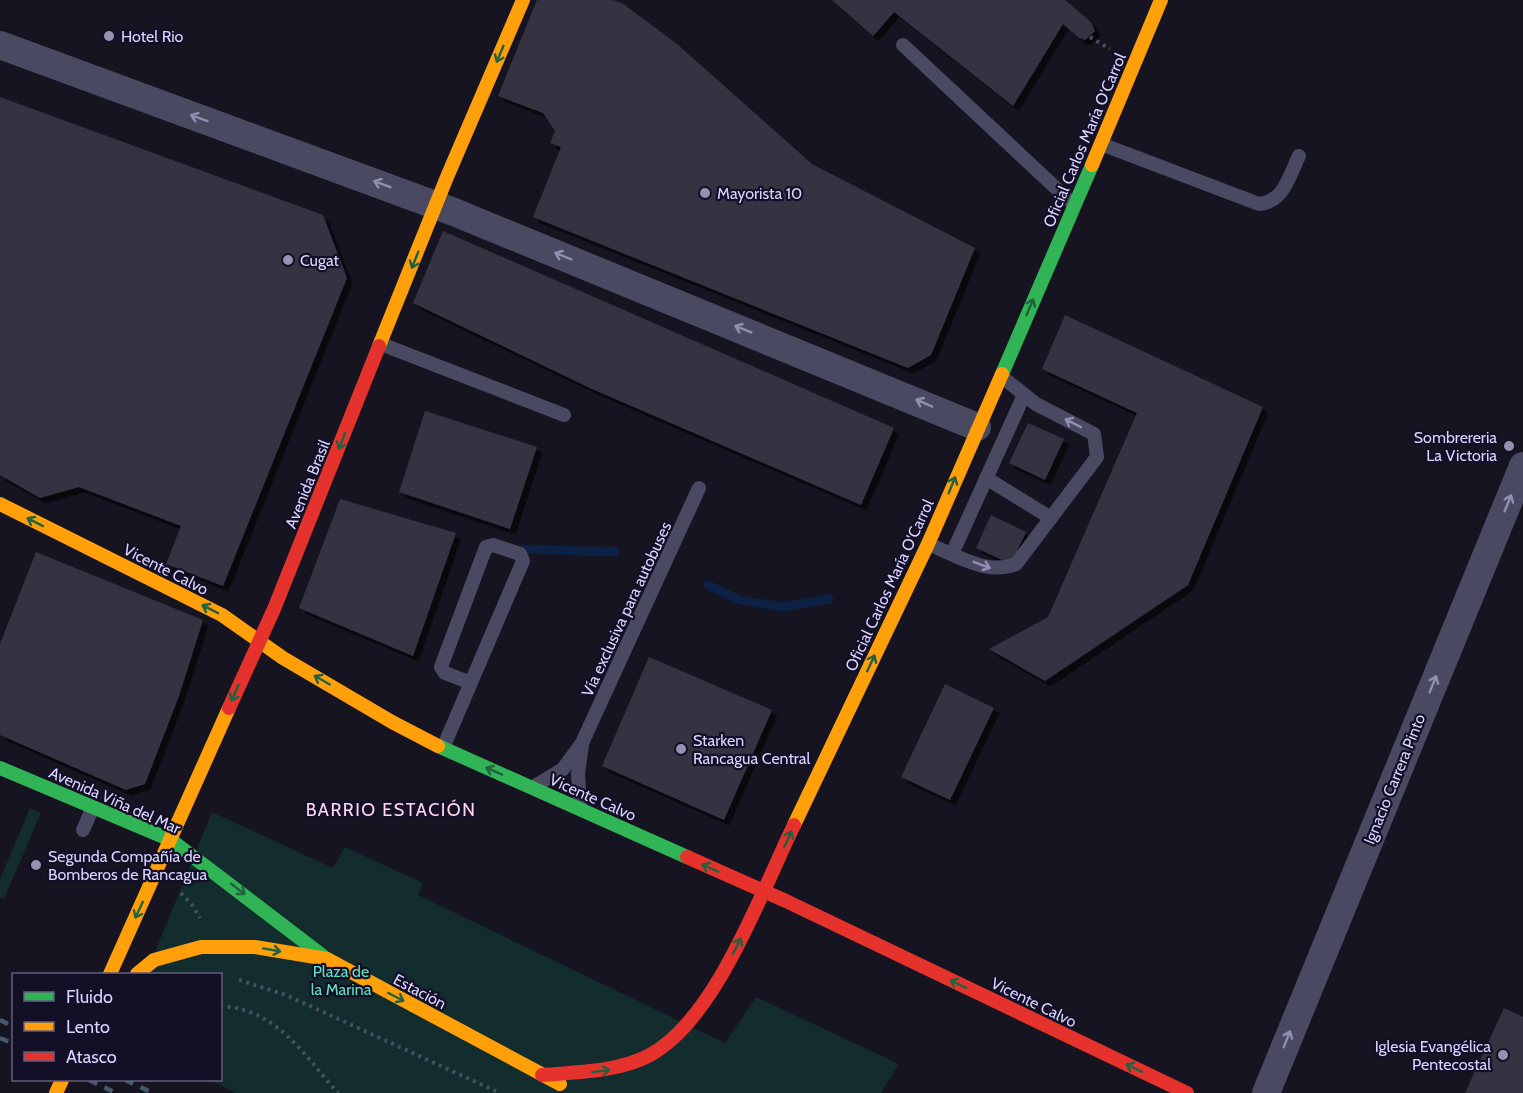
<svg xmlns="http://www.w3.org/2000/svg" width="1523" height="1093" font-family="Cabin,sans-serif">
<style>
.green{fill:#132c2d}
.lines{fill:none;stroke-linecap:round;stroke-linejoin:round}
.stream{stroke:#0d2144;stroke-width:9}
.building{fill:#343243;filter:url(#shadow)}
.path{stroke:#44505f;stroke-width:4;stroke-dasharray:3 4.5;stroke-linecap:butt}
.lane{stroke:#4a4962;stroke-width:14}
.street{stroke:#4a4962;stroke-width:28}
.fast{stroke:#30b455;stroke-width:14}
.slow{stroke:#ff9f0a;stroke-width:14}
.jam{stroke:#e5322d;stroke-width:14}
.rail{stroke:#43596b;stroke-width:4.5;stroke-dasharray:9 8;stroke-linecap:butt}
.oneway{stroke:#22623e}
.oneway2{stroke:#928eb0}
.poi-dot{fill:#9591b1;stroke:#130f26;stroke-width:2}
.labels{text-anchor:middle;stroke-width:4.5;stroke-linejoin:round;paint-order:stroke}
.poi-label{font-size:16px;fill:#d9d4ff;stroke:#130f26;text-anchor:start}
.street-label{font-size:16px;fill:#d9d4ff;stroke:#130f26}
.park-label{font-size:16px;fill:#5fe0c0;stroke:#130f26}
.neighbourhood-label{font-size:18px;letter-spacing:1.5px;fill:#ffd6f0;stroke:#130f26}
</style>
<defs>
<filter id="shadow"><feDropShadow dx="5.5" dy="5.5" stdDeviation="0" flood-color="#0009"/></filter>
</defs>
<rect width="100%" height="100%" fill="#161421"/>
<!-- green -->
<g class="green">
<path d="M 30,808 L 41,813 L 4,899 L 0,897 L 0,879 Z"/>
<path d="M 212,812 L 333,868 L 345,847 L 423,883 L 418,895 L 725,1043 L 756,997 L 899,1064 L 881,1093 L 236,1093 L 210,1080 L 220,1080 L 220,974 L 146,974 Z"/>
</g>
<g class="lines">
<!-- stream -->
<g class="stream">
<path d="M 523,549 L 615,552"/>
<path d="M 708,585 L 740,600 L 782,607 L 829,599"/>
</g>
</g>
<!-- building -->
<g class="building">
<path d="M 537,0 L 612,0 L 622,3 L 677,44 L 812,164 L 975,248 L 931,355 L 908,368 L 533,217 L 561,147 L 550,143 L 555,131 L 543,113 L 498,96 Z"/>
<path d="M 832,0 L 1065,0 L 1091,22 L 1095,31 L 1085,40 L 1079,38 L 1063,24 L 1013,106 L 894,12 L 873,36 Z"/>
<path d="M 0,97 L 323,215 L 347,278 L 223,586 L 166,564 L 181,526 L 79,487 L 40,498 L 0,475 Z"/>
<path d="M 443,231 L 894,428 L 861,505 L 592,389 L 413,303 Z"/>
<path d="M 1065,315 L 1263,407 L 1188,585 L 1045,681 L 989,649 L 1048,617 L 1137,413 L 1042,369 Z"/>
<path d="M 425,411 L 537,447 L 510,529 L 399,492 Z"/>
<path d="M 1028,423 L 1064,439 L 1045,480 L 1009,463 Z"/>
<path d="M 340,499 L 456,533 L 413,656 L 299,608 Z"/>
<path d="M 991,515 L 1026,532 L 1011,564 L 976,548 Z"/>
<path d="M 36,552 L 203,620 L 179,696 L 145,784 L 126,790 L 0,735 L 0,644 Z"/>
<path d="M 649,657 L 772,710 L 724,820 L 602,766 Z"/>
<path d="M 945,684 L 994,708 L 950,800 L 901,777 Z"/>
<path d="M 1504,1008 L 1523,1017 L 1523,1093 L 1465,1093 Z"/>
</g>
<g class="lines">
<!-- path -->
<g class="path">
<path d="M 1090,37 L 1110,49"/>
<path d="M 181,893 L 193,906 L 200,918"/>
<path d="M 239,980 L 286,995 L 500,1093"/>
<path d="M 220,1006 C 277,1009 303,1054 338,1093"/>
</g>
<!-- lane -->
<g class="lane">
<path d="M 903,45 L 1074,205"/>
<path d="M 1101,144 L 1259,204 C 1284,202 1289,176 1299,156"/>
<path d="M 381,344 L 564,415"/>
<path d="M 986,478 L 1051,518"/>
<path d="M 928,544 C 956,555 987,576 1016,564 L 1097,457 L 1094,434 L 1036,404 L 1001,376"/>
<path d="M 952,554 L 1024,395"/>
<path d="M 443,748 L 523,561 L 520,554 L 493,545 L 486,547 L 441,667 L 445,673 L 471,683"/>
<path d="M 535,786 L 563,769 L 582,743 L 699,488"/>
<path d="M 580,807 L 578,774 L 582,745"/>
<path d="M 83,830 L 93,807"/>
</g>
<!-- street -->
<g class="street">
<path d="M 0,45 L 454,212 L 977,427"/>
<path d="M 1266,1093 L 1523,466"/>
</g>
<!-- fast -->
<g class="fast">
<path d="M 1002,374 L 1092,165"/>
<path d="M 438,746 L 687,857"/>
<path d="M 0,768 L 171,840 L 323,956"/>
</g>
<!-- slow -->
<g class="slow">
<path d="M 1092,165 L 1161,0"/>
<path d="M 379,346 L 447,177 L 523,0"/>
<path d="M 0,504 L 222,615 L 283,658 L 392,722 L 438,746"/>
<path d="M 794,825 L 928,544 L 1002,374"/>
<path d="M 110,974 L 229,708"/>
<path d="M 137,974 L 154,960 L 201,947 L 255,947 L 327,959 L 560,1084"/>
<path d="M 56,1093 L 62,1080"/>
</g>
<!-- jam -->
<g class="jam">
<path d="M 229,708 L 274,609 L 379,346"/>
<path d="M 687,857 L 786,901 L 1187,1093"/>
<path d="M 542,1075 C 577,1072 618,1072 650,1055 C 716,1019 761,893 794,825"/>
</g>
<!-- rail -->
<g class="rail">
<path d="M 0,1020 L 14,1027"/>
<path d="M 0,1038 L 14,1044"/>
<path d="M 89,1080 L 116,1093"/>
<path d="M 125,1080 L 153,1093"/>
</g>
</g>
<!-- one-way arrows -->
<defs><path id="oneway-shaft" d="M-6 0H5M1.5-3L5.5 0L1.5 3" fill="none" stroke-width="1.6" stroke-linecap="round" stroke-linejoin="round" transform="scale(1.5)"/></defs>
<g class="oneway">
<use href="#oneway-shaft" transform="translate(500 54) rotate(113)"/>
<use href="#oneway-shaft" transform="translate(415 260) rotate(112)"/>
<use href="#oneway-shaft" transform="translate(1030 307) rotate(-67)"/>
<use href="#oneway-shaft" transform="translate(342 441) rotate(112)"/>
<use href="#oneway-shaft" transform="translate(952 485) rotate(-68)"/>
<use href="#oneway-shaft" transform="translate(35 522) rotate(-153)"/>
<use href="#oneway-shaft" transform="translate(210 609) rotate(-153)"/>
<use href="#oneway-shaft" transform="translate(871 663) rotate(-65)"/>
<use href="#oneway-shaft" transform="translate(322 680) rotate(-150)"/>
<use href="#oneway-shaft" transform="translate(235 693) rotate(114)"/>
<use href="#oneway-shaft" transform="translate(494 771) rotate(-156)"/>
<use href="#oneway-shaft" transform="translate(788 839) rotate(-65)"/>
<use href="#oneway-shaft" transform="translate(710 868) rotate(-156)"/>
<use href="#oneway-shaft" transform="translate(238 889) rotate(38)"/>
<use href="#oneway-shaft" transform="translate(139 910) rotate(115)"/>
<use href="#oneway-shaft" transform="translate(737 946) rotate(-63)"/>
<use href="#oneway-shaft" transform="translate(272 950) rotate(10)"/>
<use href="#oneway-shaft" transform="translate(958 984) rotate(-154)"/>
<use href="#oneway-shaft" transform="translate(396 997) rotate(28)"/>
<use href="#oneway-shaft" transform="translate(1134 1068) rotate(-154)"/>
<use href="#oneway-shaft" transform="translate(601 1071) rotate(-7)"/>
</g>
<g class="oneway2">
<use href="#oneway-shaft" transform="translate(199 118) rotate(-160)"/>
<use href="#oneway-shaft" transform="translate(382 184) rotate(-159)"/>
<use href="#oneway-shaft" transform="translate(563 256) rotate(-158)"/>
<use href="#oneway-shaft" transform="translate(743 329) rotate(-158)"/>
<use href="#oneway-shaft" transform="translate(924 403) rotate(-156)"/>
<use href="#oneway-shaft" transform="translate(1073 423) rotate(-153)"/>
<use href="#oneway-shaft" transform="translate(1508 503) rotate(-68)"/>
<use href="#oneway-shaft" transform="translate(982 565) rotate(21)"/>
<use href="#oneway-shaft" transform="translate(1433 684) rotate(-68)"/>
<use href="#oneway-shaft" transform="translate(1287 1039) rotate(-68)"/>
</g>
<!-- markers -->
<g class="poi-dot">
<circle cx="109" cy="36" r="6"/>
<circle cx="705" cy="193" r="6"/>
<circle cx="288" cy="260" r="6"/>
<circle cx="1509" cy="446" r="6"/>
<circle cx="681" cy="749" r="6"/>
<circle cx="36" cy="865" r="6"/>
<circle cx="1503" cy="1055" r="6"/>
</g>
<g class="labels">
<!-- poi labels -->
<g class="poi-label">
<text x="121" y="42">Hotel Rio</text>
<text x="717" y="199">Mayorista 10</text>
<text x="300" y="266">Cugat</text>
<text x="1497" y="443" text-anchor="end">Sombrereria<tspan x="1497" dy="18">La Victoria</tspan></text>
<text x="693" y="746">Starken<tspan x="693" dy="18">Rancagua Central</tspan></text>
<text x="48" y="862">Segunda Compañía de<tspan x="48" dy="18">Bomberos de Rancagua</tspan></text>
<text x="1491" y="1052" text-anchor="end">Iglesia Evangélica<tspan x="1491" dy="18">Pentecostal</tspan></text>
</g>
<!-- street labels -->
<g class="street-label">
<text transform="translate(1084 140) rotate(-67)" y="6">Oficial Carlos María O'Carrol</text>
<text transform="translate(307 484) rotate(-68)" y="6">Avenida Brasil</text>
<text transform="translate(166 569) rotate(27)" y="6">Vicente Calvo</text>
<text transform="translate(889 585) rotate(-65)" y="6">Oficial Carlos María O'Carrol</text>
<text transform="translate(626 609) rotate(-65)" y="6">Vía exclusiva para autobuses</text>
<text transform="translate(1394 779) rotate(-68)" y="6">Ignacio Carrera Pinto</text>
<text transform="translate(593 797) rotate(24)" y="6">Vicente Calvo</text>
<text transform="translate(115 800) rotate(24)" y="6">Avenida Viña del Mar</text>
<text transform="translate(420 991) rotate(28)" y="6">Estación</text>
<text transform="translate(1034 1002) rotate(26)" y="6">Vicente Calvo</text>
</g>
<!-- park labels -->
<g class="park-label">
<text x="341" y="977">Plaza de<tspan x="341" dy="18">la Marina</tspan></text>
</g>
<!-- neighbourhood labels -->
<g class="neighbourhood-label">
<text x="391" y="816">BARRIO ESTACIÓN</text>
</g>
</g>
<!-- legend -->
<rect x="12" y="973" width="210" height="108" fill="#130f26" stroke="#625e7d" stroke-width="1.5"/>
<rect x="24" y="992" width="30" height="9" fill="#30b455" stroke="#625e7d" stroke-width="1.5"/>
<text x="66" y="1003" font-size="18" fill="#d9d4ff">Fluido</text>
<rect x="24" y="1022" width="30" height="9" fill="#ff9f0a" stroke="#625e7d" stroke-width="1.5"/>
<text x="66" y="1033" font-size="18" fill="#d9d4ff">Lento</text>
<rect x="24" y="1052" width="30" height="9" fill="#e5322d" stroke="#625e7d" stroke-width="1.5"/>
<text x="66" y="1063" font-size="18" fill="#d9d4ff">Atasco</text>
</svg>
